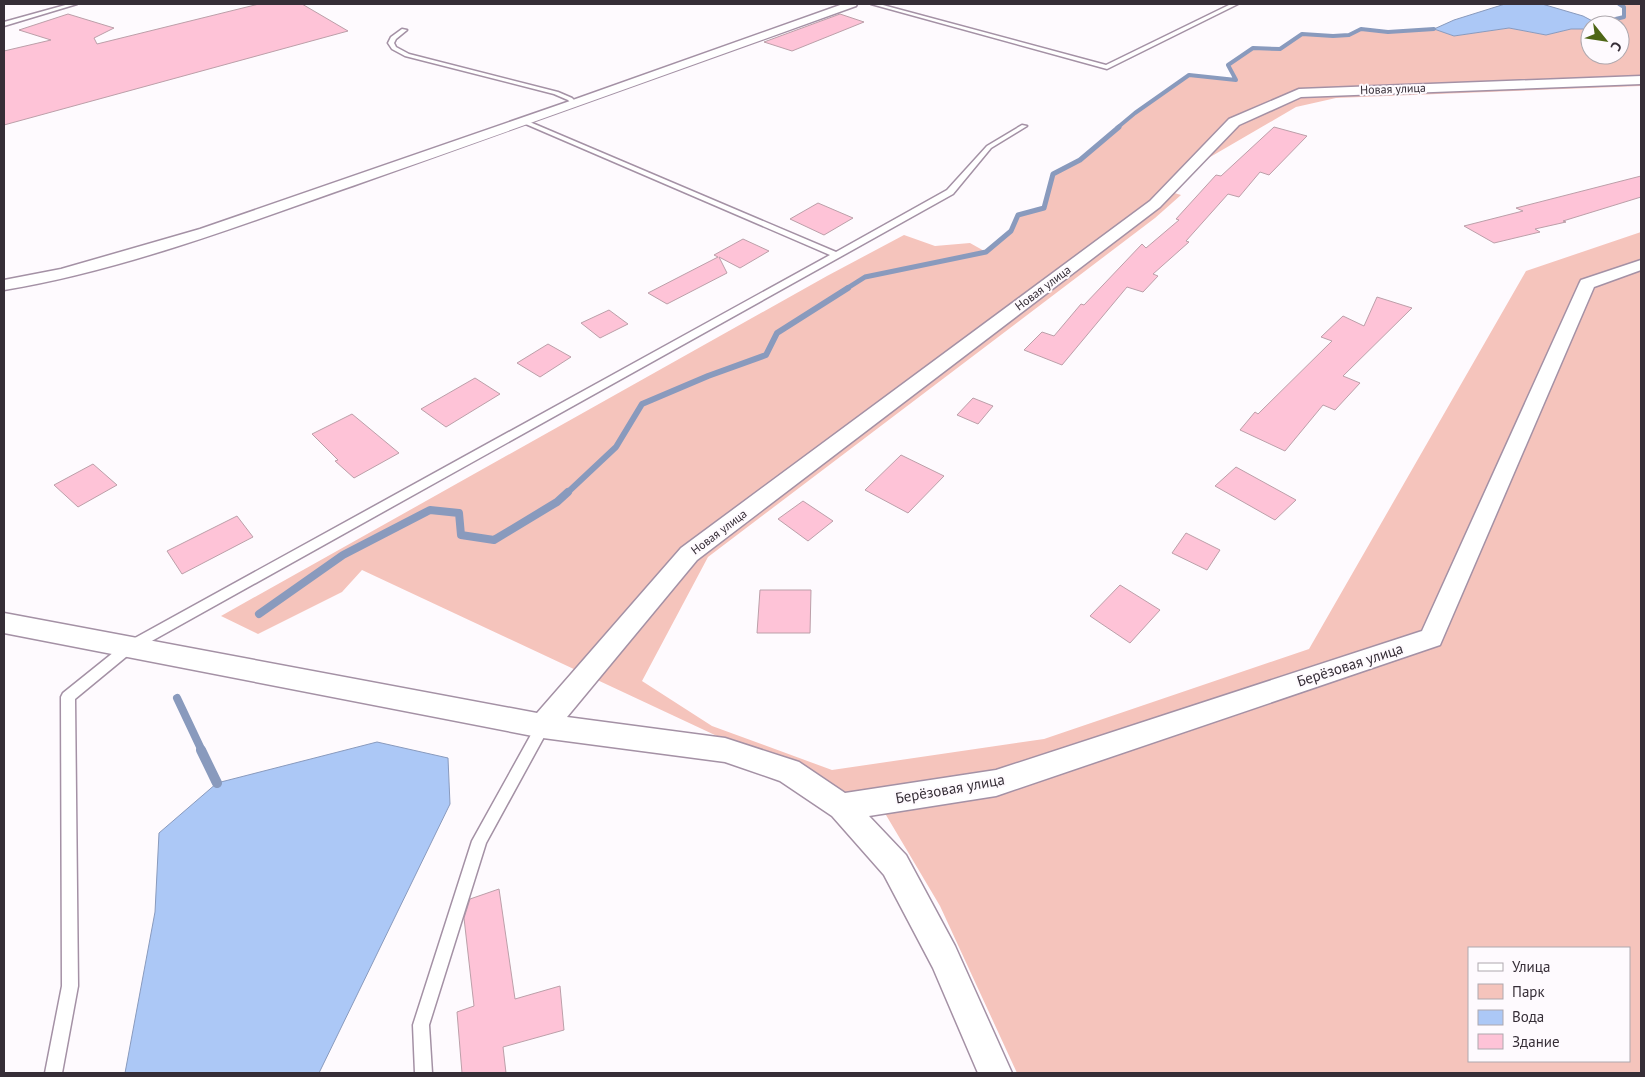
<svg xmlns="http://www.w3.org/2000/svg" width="1645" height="1077" font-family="'PT Sans',sans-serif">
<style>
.green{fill:#f5c4bc;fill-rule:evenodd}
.water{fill:#acc8f6;stroke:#899abd}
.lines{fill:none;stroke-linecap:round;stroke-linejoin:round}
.stream-far4{stroke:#899abd;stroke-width:4}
.stream-far3{stroke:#899abd;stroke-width:5}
.stream-far2{stroke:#899abd;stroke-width:6}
.stream-far1{stroke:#899abd;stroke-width:8}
.stream{stroke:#899abd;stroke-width:10}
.building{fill:#fec3d7;stroke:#bc9fa9}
.service-casing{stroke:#a491a5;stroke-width:3}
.minor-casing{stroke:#a491a5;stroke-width:3}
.service{fill:#fff;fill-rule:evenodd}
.minor{fill:#fff;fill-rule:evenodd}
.labels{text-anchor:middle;stroke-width:4;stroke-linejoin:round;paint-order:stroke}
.far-street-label{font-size:12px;fill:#362e37;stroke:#fefafe}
.street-label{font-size:15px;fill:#362e37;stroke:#fefafe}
</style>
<rect width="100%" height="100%" fill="#fefafe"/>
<!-- green -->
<path class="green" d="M 1619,4 L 1641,4 L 1641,86 L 1336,98 L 1296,107 L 1205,160 L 1168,191 L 1181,195 L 1155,218 L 708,557 L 642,681 L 712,726 L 832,770 L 1044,739 L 1309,649 L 1526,271 L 1641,232 L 1641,1073 L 1017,1073 L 940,906 L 886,815 L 362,570 L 342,592 L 258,634 L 221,616 L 827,276 L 904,235 L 935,246 L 970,243 L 986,252 L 1011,231 L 1018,215 L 1044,208 L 1053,174 L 1080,160 L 1135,113 L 1189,75 L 1235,80 L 1228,65 L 1253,48 L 1280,49 L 1302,34 C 1319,35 1348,41 1361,29 L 1388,32 L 1434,29 L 1454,36 L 1509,28 L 1546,35 L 1571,29 L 1590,29 L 1590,55 L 1620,55 L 1620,25 L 1600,25 L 1599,23 L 1624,17 L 1624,8 ZM 1469,948 L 1629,948 L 1629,1061 L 1469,1061 Z"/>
<!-- water -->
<g class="water">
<path d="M 1505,4 L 1542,4 L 1583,16 L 1600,25 L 1590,25 L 1590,29 L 1571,29 L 1546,35 L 1509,28 L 1454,36 L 1434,29 L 1454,20 Z"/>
<path d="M 377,742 L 448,758 L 450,804 L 319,1073 L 125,1073 L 155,912 L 159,833 L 217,783 Z"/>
</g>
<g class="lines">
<!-- stream-far4 -->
<g class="stream-far4">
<path d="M 1599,23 L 1624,17 L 1624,7 L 1619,4"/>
<path d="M 1117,128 L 1135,113 L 1189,75 L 1236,80 L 1228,65 L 1253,48 L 1280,49 L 1302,34 L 1333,36 L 1349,35 L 1361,29 L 1388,32 L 1434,29"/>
</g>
<!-- stream-far3 -->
<path class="stream-far3" d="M 846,289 L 865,277 L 986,252 L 1011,231 L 1018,215 L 1044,208 L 1053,174 L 1080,160 L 1119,127"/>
<!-- stream-far2 -->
<path class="stream-far2" d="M 567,493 L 616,447 L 642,404 L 708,376 L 766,355 L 777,333 L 848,288"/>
<!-- stream-far1 -->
<g class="stream-far1">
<path d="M 259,614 L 343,555 L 430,510 L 459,513 L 461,535 L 494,540 L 557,502 L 568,492"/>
<path d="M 177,698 L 202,751"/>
</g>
<!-- stream -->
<path class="stream" d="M 201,750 L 217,783"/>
</g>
<!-- building -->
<g class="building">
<path d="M 259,4 L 302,4 L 348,31 L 4,125 L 4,51 L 51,40 L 19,30 L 68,14 L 114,28 L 94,38 L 97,44 Z"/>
<path d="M 840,14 L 864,22 L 792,51 L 764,42 Z"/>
<path d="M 1274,127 L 1307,136 L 1269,175 L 1260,172 L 1239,197 L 1228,194 L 1186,241 L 1189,242 L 1153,274 L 1158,276 L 1143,292 L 1127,287 L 1062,365 L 1024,350 L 1042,332 L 1054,336 L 1081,304 L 1084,305 L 1142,244 L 1146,248 L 1179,220 L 1176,219 L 1216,175 L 1221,176 Z"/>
<path d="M 1641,176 L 1641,197 L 1563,221 L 1566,222 L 1535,229 L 1540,232 L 1494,243 L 1464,226 L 1523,211 L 1516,208 Z"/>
<path d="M 818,203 L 853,218 L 824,235 L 790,219 Z"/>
<path d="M 743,239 L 769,251 L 740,268 L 719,257 L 727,273 L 667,304 L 648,293 L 718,257 L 714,255 Z"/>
<path d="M 1377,297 L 1412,308 L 1343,376 L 1360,383 L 1335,410 L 1323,405 L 1285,451 L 1240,430 L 1255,412 L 1258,414 L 1332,341 L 1321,337 L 1343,316 L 1364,326 Z"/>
<path d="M 609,310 L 628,324 L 600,338 L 581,323 Z"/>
<path d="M 548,344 L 571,357 L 540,377 L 517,363 Z"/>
<path d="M 475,378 L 500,394 L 446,427 L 421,409 Z"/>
<path d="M 973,398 L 993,406 L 978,424 L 957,415 Z"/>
<path d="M 352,414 L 399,453 L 354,478 L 335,461 L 338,460 L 312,434 Z"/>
<path d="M 901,455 L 944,476 L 908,513 L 865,490 Z"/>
<path d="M 93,464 L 117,485 L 78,507 L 54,485 Z"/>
<path d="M 1236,467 L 1296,500 L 1275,520 L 1215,486 Z"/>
<path d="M 803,501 L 833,521 L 808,541 L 778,519 Z"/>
<path d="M 237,516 L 253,537 L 182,574 L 167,551 Z"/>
<path d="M 1186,533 L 1220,550 L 1207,570 L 1172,553 Z"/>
<path d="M 1120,585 L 1160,610 L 1130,643 L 1090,616 Z"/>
<path d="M 760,590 L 811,590 L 810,633 L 757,633 Z"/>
<path d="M 499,889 L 515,999 L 560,986 L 564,1030 L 503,1047 L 506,1073 L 462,1073 L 457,1012 L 474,1006 L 464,918 L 470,899 Z"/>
</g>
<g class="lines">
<!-- service casing -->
<g class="service-casing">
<g id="service">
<path d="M 69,4 L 77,4 L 4,26 L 4,22 Z"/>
<path d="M 871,4 L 879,4 L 1106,65 L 1231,4 L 1238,4 L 1107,69 Z"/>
<path d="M 402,29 L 407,30 L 396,39 L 394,43 L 396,47 L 409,54 L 558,92 L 572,98 L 578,104 L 573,105 L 568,100 L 554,94 L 405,56 L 392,49 L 388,43 L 391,37 Z"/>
<path d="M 521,120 L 525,120 L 836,252 L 947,190 L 987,146 L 1022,125 L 1027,126 L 991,148 L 953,194 L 132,652 L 75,699 L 78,986 L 62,1073 L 45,1073 L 62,986 L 61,697 L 63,693 L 124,644 L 830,255 L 521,122 Z"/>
<path d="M 543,720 L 548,722 L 550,726 L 486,843 L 429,1025 L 432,1073 L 415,1073 L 413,1025 L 472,841 L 538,722 Z"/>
</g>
</g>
<!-- minor casing -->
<g class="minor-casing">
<g id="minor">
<path d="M 843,4 L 857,4 L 856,6 C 690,66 524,126 358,184 C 243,224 125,270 4,290 L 4,280 L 61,269 L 200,229 L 570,101 Z"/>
<path d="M 1641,76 L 1641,84 L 1301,97 L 1239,125 L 1160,207 L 697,560 L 567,717 L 725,738 L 799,762 L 845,793 L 996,770 L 1422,631 L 1579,284 L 1581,280 L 1641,260 L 1641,270 L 1594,287 L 1440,645 L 996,796 L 869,816 L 906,855 L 955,946 L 1012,1073 L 978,1073 L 933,968 L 884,875 L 832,816 L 780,781 L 725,762 L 543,738 L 4,633 L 4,613 L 537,713 L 681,548 L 1150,201 L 1229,119 L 1299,89 Z"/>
</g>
</g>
<!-- service -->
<use href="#service" class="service"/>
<!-- minor -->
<use href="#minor" class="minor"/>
</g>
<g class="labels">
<!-- far-street labels -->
<g class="far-street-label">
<text transform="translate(1393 89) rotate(-2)" y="4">Новая улица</text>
<text transform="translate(1043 288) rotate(-37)" y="4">Новая улица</text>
<text transform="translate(719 532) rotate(-37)" y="4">Новая улица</text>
</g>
<!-- street labels -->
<g class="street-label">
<text transform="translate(1350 665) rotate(-18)" y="5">Берёзовая улица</text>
<text transform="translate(950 789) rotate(-10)" y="5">Берёзовая улица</text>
</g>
</g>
<!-- border -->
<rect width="1645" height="1077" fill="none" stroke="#362e37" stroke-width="10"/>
<!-- legend -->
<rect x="1468" y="947" width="162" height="115" fill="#fefafe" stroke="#aea8ae"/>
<rect x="1478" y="963" width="25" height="8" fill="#ffffff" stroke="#aea8ae"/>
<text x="1512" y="972" font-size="15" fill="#362e37">Улица</text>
<rect x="1478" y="984" width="25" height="15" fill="#f5c4bc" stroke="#aea8ae"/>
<text x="1512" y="997" font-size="15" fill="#362e37">Парк</text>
<rect x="1478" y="1010" width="25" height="15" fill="#acc8f6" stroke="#aea8ae"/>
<text x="1512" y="1022" font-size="15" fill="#362e37">Вода</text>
<rect x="1478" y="1034" width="25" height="15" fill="#fec3d7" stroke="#aea8ae"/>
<text x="1512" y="1047" font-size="15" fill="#362e37">Здание</text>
<!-- north arrow -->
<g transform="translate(1605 40) rotate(120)"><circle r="24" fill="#fefafe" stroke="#aea8ae"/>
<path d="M0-4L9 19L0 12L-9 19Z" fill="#4e6616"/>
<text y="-8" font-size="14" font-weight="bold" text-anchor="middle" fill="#362e37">С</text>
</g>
</svg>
